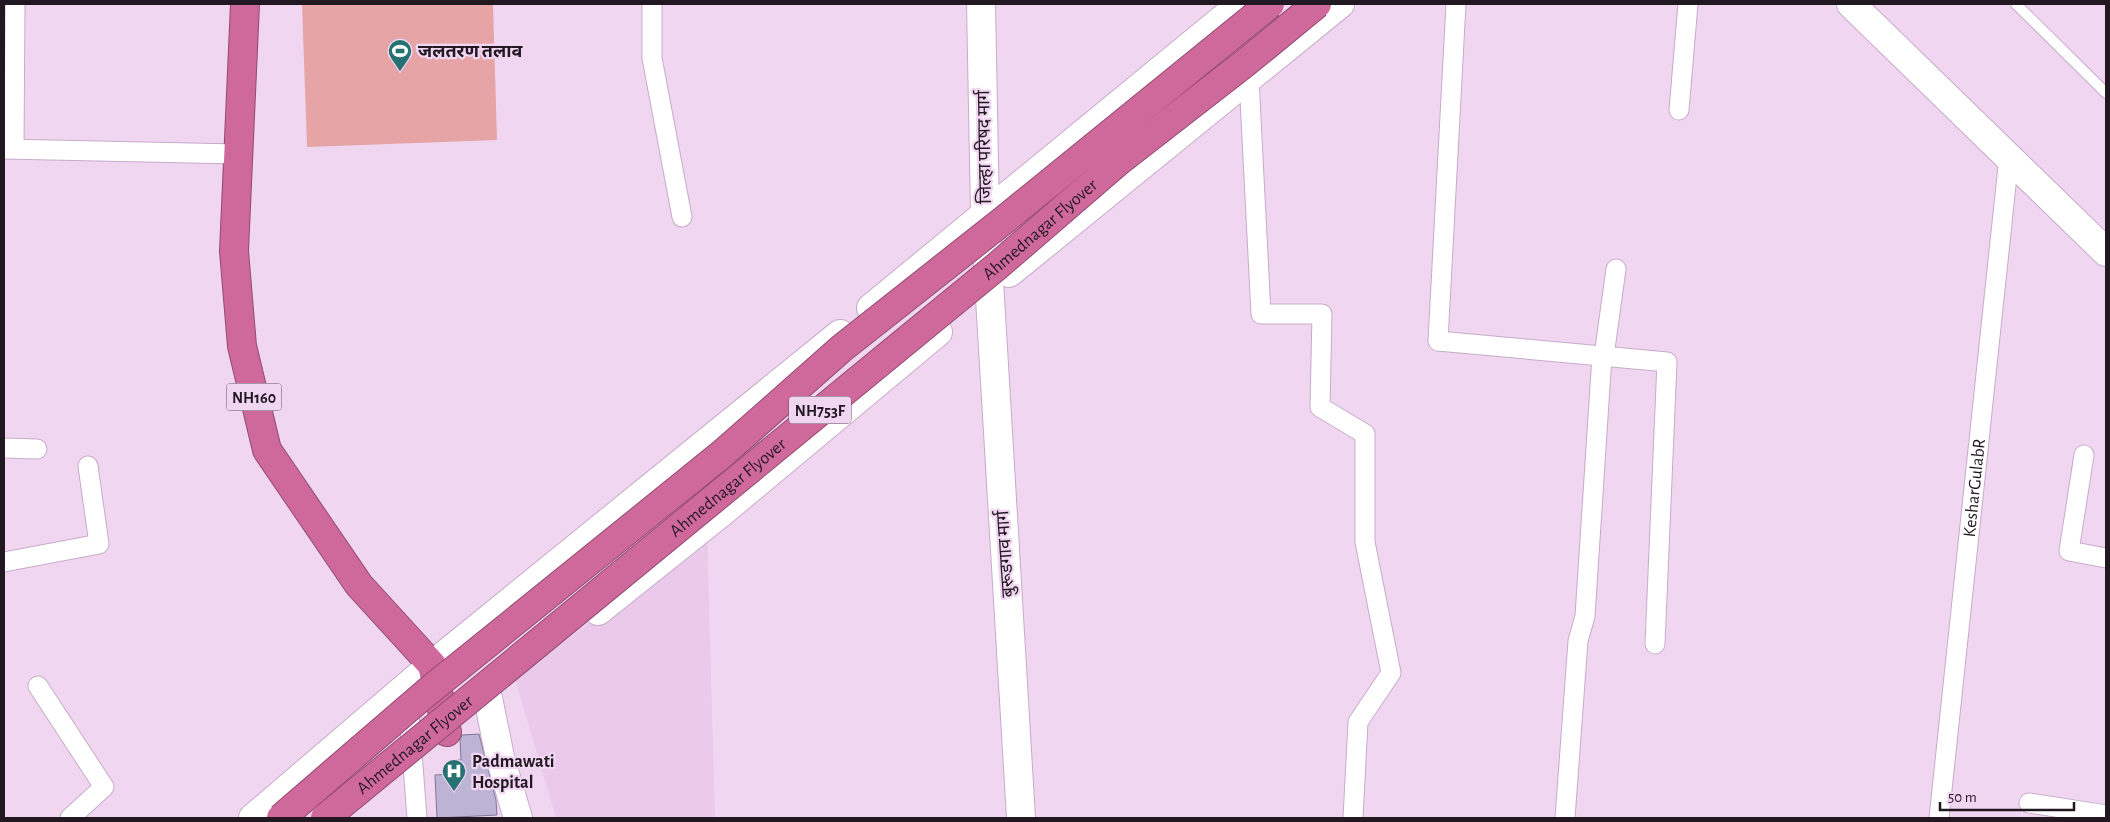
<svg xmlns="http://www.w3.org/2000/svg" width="2110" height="822" font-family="'Alegreya Sans','Noto Sans Devanagari',sans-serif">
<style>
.built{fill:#eac9eb}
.green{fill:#e6a4a7}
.building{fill:#bdb3d5;stroke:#807696}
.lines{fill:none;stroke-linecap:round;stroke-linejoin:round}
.lane-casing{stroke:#c7acc8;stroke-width:12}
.street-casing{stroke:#c7acc8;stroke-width:21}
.secondary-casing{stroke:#c7acc8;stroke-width:30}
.highway-casing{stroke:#924c71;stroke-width:30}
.lane{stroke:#fff;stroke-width:10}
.street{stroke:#fff;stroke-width:19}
.secondary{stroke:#fff;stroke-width:28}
.highway{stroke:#cf689b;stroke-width:28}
.highway-bridge-casing{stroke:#924c71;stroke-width:30;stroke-linecap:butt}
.highway-bridge{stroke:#cf689b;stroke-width:28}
.labels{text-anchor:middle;stroke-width:4.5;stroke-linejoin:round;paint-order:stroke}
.shield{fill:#f1d6f2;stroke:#605160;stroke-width:1}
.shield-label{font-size:16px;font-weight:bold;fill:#221822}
.poi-label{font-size:18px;font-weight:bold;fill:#221822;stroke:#f1d6f2;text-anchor:start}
.street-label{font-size:18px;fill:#221822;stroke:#f1d6f2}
</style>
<rect width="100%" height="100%" fill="#f1d6f2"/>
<!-- built -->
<path class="built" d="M 707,535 L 715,818 L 556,818 L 515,679 Z"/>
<!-- green -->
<path class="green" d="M 302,4 L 493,4 L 497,140 L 307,147 Z"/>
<!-- building -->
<path class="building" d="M 479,734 L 496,800 L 497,815 L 437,818 L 435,775 L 452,774 L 452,760 L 461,760 L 460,740 L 462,735 Z"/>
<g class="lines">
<!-- lane casing -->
<g class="lane-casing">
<path id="lane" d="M 2016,4 L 2106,93"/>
</g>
<!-- street casing -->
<g class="street-casing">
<g id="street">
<path d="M 652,4 L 652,58 L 682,217"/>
<path d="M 1456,4 L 1438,341 L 1667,362 L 1655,644"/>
<path d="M 1249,79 L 1261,314 L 1322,314 L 1320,407 L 1365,434 L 1365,542 L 1391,673 L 1358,722 L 1353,818"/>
<path d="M 1679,110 L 1688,4"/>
<path d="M 4,149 L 238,154"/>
<path d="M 14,149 L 15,4"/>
<path d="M 4,448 L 37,449"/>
<path d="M 2084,455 L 2069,551 L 2106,558"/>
<path d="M 4,562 L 99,544 L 88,466"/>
<path d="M 38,686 L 104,787 L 70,818"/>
<path d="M 408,700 L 417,818"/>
<path d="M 2029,803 L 2106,815"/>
<path d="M 1565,818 L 1578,641 L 1585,616 L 1602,356 L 1604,356 L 1616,269"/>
<path id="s1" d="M 1939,818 L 2009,157"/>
</g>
</g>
<!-- secondary casing -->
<g class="secondary-casing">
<g id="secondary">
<path d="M 981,4 L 985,214 L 1021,818"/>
<path d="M 1851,4 L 2106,252"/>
<path d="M 1009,273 L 1340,4"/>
<path d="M 871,308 L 1241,4"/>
<path d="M 598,611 L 722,512 L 938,332"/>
<path d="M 488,698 L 500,757 L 518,818"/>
<path d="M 253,818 L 432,665 L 840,334"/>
</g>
</g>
<!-- highway casing -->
<g class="highway-casing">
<path id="highway" d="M 245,4 L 234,251 L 242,346 L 267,450 L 359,585 L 432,665 L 447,732"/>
</g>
<!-- lane -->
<use href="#lane" class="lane"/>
<!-- street -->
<use href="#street" class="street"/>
<!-- secondary -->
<use href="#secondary" class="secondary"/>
<!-- highway -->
<use href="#highway" class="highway"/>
<!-- highway-bridge casing -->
<g class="highway-bridge-casing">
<g id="highway-bridge">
<path d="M 281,818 L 426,693 L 722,454 L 842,348 L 1004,220 L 1270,4"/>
<path id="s2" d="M 325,818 L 996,267 L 1119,161 L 1245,63 L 1317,4"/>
</g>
</g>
<!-- highway-bridge -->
<use href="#highway-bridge" class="highway-bridge"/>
</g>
<!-- icons -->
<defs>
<g id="stadium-pin" transform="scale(1.25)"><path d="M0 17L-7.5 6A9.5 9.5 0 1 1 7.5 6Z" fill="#267172" stroke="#f1d6f2"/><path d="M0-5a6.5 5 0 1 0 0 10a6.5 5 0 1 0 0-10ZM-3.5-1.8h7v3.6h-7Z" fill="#fff"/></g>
<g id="hospital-pin" transform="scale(1.25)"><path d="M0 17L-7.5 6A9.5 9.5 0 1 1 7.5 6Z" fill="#267172" stroke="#f1d6f2"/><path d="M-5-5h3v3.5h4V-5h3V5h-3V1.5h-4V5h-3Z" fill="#fff"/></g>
</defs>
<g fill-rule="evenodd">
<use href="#stadium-pin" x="400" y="51"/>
<use href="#hospital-pin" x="454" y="771"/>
</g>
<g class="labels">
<!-- shield labels -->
<g class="shield">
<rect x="226.5" y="383.5" width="55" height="27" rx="4"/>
<rect x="789" y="396.5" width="62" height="27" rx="4"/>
</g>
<g class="shield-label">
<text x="254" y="403">NH160</text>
<text x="820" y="416">NH753F</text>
</g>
<!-- poi labels -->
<g class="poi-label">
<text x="418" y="57">जलतरण तलाव</text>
<text x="472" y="767">Padmawati<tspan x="472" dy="21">Hospital</tspan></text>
</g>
<!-- street labels -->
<g class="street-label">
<text transform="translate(984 147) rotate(-91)" y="6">जिल्हा परिषद मार्ग</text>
<text dy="6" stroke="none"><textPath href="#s2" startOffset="926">Ahmednagar Flyover</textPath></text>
<text dy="6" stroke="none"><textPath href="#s2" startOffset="521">Ahmednagar Flyover</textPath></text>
<text dy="6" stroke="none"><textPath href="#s1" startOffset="332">KesharGulabR</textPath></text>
<text transform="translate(1005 554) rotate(-94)" y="6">बुरूडगाव मार्ग</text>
<text dy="6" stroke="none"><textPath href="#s2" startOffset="116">Ahmednagar Flyover</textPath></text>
</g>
</g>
<!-- border -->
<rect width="2110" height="822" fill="none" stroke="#221822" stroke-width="10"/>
<!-- scale -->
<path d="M1940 802v8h134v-8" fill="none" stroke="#221822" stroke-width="2.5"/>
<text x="1948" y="802" font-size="15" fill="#221822" stroke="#f1d6f2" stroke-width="4" paint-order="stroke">50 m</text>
</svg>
